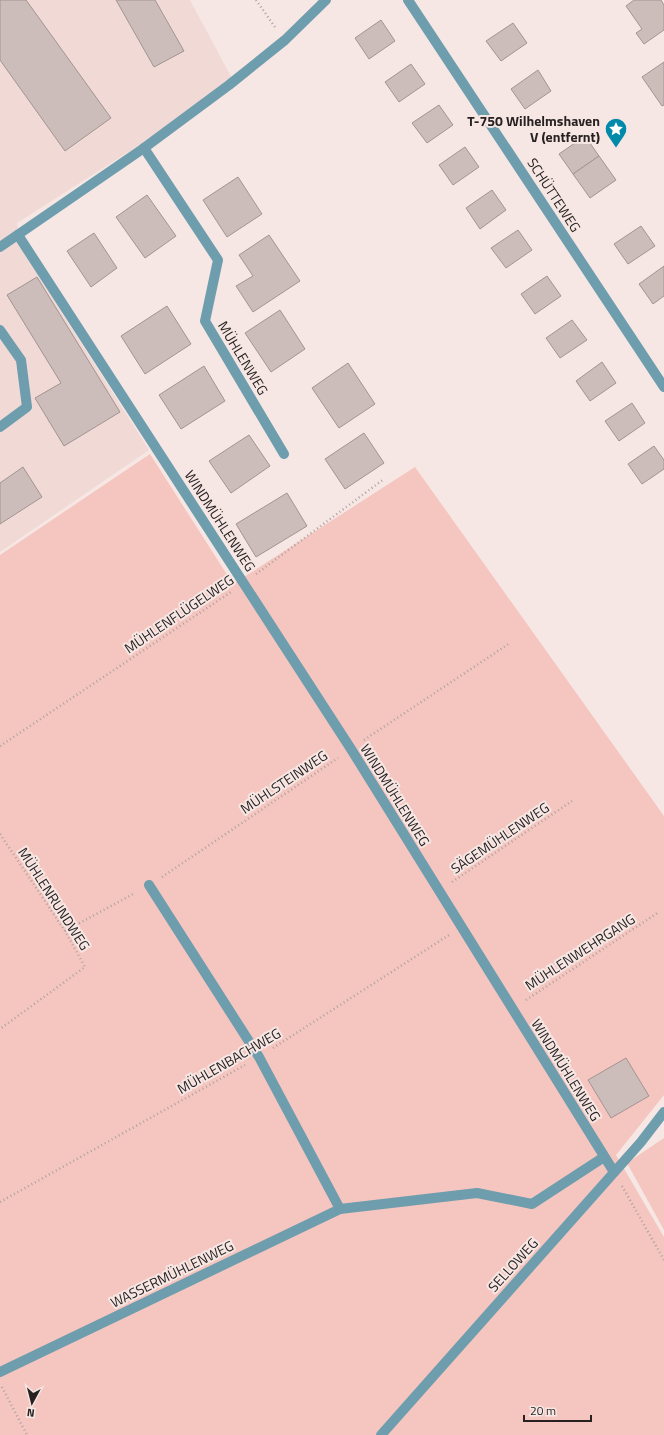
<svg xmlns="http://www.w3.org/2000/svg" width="664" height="1435" font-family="'Titillium Web',sans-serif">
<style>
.built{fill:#f1d9d6}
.green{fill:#f5c6bf}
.building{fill:#ccbdbb;stroke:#a29492}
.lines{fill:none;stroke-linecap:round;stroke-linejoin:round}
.path{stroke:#aea2a0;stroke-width:2.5;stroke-dasharray:1 3;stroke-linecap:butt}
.minor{stroke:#6e9dae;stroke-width:10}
.labels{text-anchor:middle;stroke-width:4;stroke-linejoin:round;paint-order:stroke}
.poi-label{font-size:14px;font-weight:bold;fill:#272221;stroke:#f6e7e4;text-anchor:end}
.street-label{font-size:14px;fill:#272221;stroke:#f6e7e4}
</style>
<rect width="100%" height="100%" fill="#f6e7e4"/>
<!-- built -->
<path class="built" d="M 0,0 L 190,0 L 235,84 L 17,223 L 21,248 L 149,450 L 0,552 Z"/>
<!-- green -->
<g class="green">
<path d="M 150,454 L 233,584 L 415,467 L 664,816 L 664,1095 L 616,1155 L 664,1237 L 664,1435 L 0,1435 L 0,555 Z"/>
<path d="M 664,1138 L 664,1230 L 627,1163 Z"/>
</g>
<!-- building -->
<g class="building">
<path d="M 0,0 L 26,0 L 111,118 L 65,151 L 0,60 Z"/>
<path d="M 116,0 L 155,0 L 184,51 L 154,67 Z"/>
<path d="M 634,0 L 661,0 L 664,5 L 664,30 L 644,44 L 636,33 L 642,29 L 626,6 Z"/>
<path d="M 381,20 L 395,41 L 369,59 L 355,38 Z"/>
<path d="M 513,23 L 527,43 L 501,61 L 486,41 Z"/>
<path d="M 664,62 L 664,105 L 662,106 L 642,77 Z"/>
<path d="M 411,64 L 425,84 L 399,102 L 385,82 Z"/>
<path d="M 538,70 L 551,91 L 525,109 L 511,89 Z"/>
<path d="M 439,105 L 453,125 L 427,143 L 412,123 Z"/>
<path d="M 585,136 L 599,156 L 573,174 L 559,154 Z"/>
<path d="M 465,147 L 479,167 L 453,185 L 439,165 Z"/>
<path d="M 599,156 L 616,180 L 590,198 L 573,174 Z"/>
<path d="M 238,177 L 262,214 L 227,237 L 203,200 Z"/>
<path d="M 492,190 L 506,210 L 480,229 L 466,208 Z"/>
<path d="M 147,195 L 176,236 L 145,258 L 116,217 Z"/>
<path d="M 641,226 L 655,246 L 628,264 L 614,244 Z"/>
<path d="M 518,230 L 532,250 L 506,268 L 491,248 Z"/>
<path d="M 94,233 L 117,268 L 91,287 L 67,251 Z"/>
<path d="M 269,235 L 300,281 L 253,312 L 236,286 L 253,276 L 239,255 Z"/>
<path d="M 664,266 L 664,296 L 653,304 L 639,284 Z"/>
<path d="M 547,276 L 561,296 L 535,314 L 521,294 Z"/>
<path d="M 37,277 L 120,412 L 64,446 L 35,398 L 61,383 L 7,295 Z"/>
<path d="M 167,306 L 191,344 L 145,374 L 121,336 Z"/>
<path d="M 280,310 L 305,349 L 271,372 L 245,333 Z"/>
<path d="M 572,320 L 587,340 L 560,358 L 546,338 Z"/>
<path d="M 602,362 L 616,383 L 590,401 L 576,381 Z"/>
<path d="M 348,363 L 375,404 L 339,428 L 312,388 Z"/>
<path d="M 204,366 L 225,401 L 181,429 L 159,395 Z"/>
<path d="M 632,403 L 645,423 L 619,441 L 605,421 Z"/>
<path d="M 364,433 L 384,463 L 345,489 L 325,459 Z"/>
<path d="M 249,435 L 270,466 L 231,493 L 209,461 Z"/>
<path d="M 654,446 L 664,460 L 664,469 L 642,484 L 628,464 Z"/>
<path d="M 23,467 L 42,497 L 0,524 L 0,483 Z"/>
<path d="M 287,493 L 307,526 L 256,557 L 236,524 Z"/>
<path d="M 626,1058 L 649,1096 L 611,1118 L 588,1080 Z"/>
</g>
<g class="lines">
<!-- path -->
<g class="path">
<path d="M 256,0 L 275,27"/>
<path d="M 256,574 L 384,479"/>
<path d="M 364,740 L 510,643"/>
<path d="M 0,746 L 231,592"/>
<path d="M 0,834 L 65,931 L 85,967 L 0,1029"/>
<path d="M 162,877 L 338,758"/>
<path d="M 452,882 L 572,801"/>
<path d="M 65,931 L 135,893"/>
<path d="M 526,1000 L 659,912"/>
<path d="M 273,1048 L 449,935"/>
<path d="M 622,1186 L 664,1260"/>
<path d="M 0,1202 L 245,1065"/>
<path d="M 2,1387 L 27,1435"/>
</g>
<!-- minor -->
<g class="minor">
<path d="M 408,0 L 664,387"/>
<path d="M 144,148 L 218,260 L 205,321 L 284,454"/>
<path d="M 18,235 L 351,749 L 614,1172"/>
<path d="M 0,247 L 144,148 L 229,85 L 285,40 L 326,0"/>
<path d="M 0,330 L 21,360 L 27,407 L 0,427"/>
<path d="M 149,885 L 259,1057 L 340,1209"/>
<path d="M 0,1372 L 340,1209 L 477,1193 L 532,1204 L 604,1157"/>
<path d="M 381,1435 L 641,1142 L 664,1112"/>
</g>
</g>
<!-- icons -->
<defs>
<g id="sight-pin" transform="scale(1.15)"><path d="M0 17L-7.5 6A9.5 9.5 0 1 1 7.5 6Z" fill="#0189a9" stroke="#f6e7e4"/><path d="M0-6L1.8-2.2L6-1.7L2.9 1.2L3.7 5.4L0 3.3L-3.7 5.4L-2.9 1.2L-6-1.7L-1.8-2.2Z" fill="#fff"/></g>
</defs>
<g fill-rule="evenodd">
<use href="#sight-pin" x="616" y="129"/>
</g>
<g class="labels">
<!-- poi labels -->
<g class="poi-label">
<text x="600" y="126">T-750 Wilhelmshaven<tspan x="600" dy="16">V (entfernt)</tspan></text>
</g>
<!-- street labels -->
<g class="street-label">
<text transform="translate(554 195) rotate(57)" y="5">SCHÜTTEWEG</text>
<text transform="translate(243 358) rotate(59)" y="5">MÜHLENWEG</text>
<text transform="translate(220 521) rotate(57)" y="5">WINDMÜHLENWEG</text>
<text transform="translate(179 614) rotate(-34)" y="5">MÜHLENFLÜGELWEG</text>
<text transform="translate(284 782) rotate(-34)" y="5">MÜHLSTEINWEG</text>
<text transform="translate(395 795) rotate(58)" y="5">WINDMÜHLENWEG</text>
<text transform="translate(500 838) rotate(-34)" y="5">SÄGEMÜHLENWEG</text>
<text transform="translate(54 899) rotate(57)" y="5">MÜHLENRUNDWEG</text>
<text transform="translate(580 952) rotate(-33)" y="5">MÜHLENWEHRGANG</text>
<text transform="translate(229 1061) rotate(-30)" y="5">MÜHLENBACHWEG</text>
<text transform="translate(566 1070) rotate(58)" y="5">WINDMÜHLENWEG</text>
<text transform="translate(513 1265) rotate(-48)" y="5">SELLOWEG</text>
<text transform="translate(172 1274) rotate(-26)" y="5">WASSERMÜHLENWEG</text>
</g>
</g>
<!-- north arrow -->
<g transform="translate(32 1403) rotate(187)" stroke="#f6e7e4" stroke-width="3" paint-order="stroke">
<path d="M0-3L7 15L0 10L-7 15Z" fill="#272221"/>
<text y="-6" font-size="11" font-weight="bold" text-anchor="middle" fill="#272221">N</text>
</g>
<!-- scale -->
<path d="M524 1415v6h67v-6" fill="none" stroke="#272221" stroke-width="2"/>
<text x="530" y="1415" font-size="12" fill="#272221" stroke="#f6e7e4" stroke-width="3" paint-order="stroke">20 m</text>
</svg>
